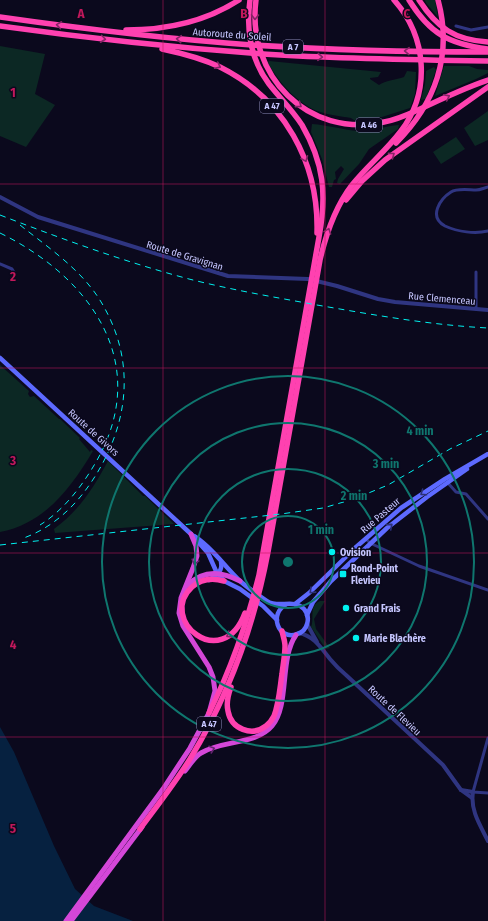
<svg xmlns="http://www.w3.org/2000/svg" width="488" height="921" font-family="'Fira Sans Condensed',sans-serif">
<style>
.green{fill:#0c2824}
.water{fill:#062140}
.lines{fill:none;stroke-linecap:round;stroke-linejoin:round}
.minor{stroke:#2f3581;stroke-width:3}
.tertiary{stroke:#2f3581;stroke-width:4}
.secondary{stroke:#5d6aff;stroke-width:4.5}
.trunk{stroke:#d447d8;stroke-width:5}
.motorway{stroke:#ff41b0;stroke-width:5.5}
.rail{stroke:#00f1ef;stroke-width:1;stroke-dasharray:6 5;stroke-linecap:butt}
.oneway{stroke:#852566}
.oneway2{stroke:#2c3077}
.oneway3{stroke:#652571}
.grid{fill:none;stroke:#c2185b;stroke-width:1;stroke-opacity:0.55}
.ring{fill:none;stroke:#0f766e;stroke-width:2}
.poi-dot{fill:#00f1ef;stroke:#0b091d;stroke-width:1.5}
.labels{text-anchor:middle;stroke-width:3;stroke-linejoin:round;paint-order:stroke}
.shield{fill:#0b091d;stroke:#8e8dbb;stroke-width:1}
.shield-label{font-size:9px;font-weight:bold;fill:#c6c6ff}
.street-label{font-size:10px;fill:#c6c6ff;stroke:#0b091d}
.poi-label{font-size:10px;font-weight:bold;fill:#c6c6ff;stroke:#0b091d;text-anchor:start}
.grid-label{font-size:13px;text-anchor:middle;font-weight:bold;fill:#c2185b;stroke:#0b091d;stroke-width:3;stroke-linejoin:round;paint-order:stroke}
.centre{fill:#0f766e;stroke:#0b091d;stroke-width:2}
.ring-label{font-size:12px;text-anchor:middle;font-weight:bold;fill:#0f766e;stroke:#0b091d;stroke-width:3;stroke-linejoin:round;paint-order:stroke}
</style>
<rect width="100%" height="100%" fill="#0b091d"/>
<!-- green -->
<g class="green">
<path d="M 425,0 L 435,0 L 438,17 L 426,3 Z"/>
<path d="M 0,46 L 45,54 L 35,94 L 55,105 L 26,147 L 0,136 Z"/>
<path d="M 269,61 L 381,72 L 378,77 L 370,78 L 370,79 L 379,85 C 387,80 396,80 404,77 L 407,71 L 416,72 L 415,94 L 410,108 L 382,117 L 368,118 L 362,121 L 354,120 L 351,118 C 340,116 328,115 317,111 C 296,102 279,82 268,63 Z"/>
<path d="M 444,66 L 469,66 L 477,69 L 488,70 L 488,73 L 476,79 L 435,96 Z"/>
<path d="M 434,67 L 436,70 L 426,99 L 421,100 L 425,84 L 426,71 Z"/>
<path d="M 488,111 L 488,140 L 475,146 L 464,128 Z"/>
<path d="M 312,124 C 328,125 343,130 359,131 C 373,131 386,126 399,125 L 398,129 L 369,149 L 359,164 L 340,184 L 337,183 L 338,179 L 344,169 L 341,166 L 335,172 L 336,179 L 334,180 L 332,187 L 329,187 L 322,159 L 311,132 Z"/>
<path d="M 456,137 L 465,149 L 441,164 L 433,152 Z"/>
<path d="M 0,365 L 29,391 L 28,394 L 30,397 L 34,396 L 59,419 L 60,419 L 80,438 L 79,439 L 90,452 L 91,450 L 93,451 C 71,488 44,524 0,532 Z"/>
<path d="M 108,461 L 143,496 L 145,496 L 174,524 L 55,533 L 54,529 C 79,511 94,487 108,461 Z"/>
<path d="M 320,601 L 325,601 L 314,619 L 316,629 L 330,648 L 326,649 L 311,627 C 315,619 308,606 320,601 Z"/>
</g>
<!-- water -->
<path class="water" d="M 0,727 L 14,752 L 54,846 L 75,889 L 94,906 L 133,921 L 0,921 Z"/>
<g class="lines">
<!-- minor -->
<g class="minor">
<path d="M 456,26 L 471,30 L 488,27"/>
<path d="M 488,187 C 484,188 480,190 476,190 C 469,190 457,188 451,192 C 440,199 428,217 445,226 C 458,232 475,234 488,231"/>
<path d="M 0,264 L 12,269 L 15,274 L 12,278"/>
<path d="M 476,309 L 476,272"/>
<path d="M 447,482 L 456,492 L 466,494 L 488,519"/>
<path d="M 366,539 L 370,543 L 419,566 L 488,590"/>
<path d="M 488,738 L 473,792 L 488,793"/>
</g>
<!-- tertiary -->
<g class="tertiary">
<path d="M 0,197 L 38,217 L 228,276 L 308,279 L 337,286 L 378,299 L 395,302 L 488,310"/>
<path d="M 307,624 L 317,642"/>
<path d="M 299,633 C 314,636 321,648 330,659 C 335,665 340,670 346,675 L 443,765 L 461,790 L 472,798"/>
<path d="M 461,790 L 473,792 C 470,810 480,825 488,841"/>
</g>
<!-- secondary -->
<g class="secondary">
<path d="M 0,358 L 191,534 L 208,553 L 216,571 L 224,581 L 240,589 L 263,606 L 277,620"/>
<path d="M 194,536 C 212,547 224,566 240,581 C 248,588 258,595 267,601 C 278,609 294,598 304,609 C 311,617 308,631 297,634 C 278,641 268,613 287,604"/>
<path d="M 209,580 C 217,575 223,571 221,562"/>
<path d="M 295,604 L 309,593 L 355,548 L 401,508 L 445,479 L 488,454"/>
<path d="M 307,615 L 313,602 L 331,581 L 387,528 L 427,497 L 467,469"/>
</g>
<!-- trunk -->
<g class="trunk">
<path d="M 188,585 C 204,569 223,572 240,581"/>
<path d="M 185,771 C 190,765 194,757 201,753 C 222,740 256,745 272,726 C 290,705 279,659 296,635"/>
<path d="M 66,921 L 163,789 L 190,748 L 209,713 L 215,691 L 213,677 L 209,667 L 183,626 L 179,613 L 181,598 L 193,568 L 197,556 L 196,546 L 191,534"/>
<path d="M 71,921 L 142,827"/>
</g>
<!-- motorway -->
<g class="motorway">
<path d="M 256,0 C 246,75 308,139 384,122 C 396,120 407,115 418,110 C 441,99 464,88 488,80"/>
<path d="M 409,0 C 430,34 449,44 488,49"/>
<path d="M 419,0 C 437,28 455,40 488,42"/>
<path d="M 0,17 C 84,29 168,39 252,45 C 331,50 410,52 488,52"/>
<path d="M 0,26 C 93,39 186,49 280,55 C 349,59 419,60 488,61"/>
<path d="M 126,30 C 167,30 205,22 239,0"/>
<path d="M 162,49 C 181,53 201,58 220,67 C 284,99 319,162 317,233"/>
<path d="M 396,143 C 435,104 453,55 438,0"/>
<path d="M 346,200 L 362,181 L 385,160 L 488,87"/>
<path d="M 224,581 C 213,578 201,579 192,587 C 157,619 222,674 245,613"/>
<path d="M 231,687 C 228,695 226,703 228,711 C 231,729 252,737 266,726 C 270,723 272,720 274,716 C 279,703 280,687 282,674 C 283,665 285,655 285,646 C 285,641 283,636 282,631"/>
<path d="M 209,713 C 231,669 247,623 259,575 L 319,237 C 327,195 324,163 302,125 C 292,110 280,98 269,84 C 251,60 246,30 250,0"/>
<path d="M 140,829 C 157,806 175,783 190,759 C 229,695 254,626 268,552 L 320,260 C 326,234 335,207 352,185 C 367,166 386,151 401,131 C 431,91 427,37 394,0"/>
</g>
<!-- rail -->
<g class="rail">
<path d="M 0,215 C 62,239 125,262 189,279 C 232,290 274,297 317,305 C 374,315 430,325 488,328"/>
<path d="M 20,225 C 50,249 85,272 104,307 C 136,364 128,425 94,478 C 76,506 53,528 21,539"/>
<path d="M 0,233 C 90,277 153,363 96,462 C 82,486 64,510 40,525"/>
<path d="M 0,545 L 281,514 L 323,508 L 354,499 L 388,485 L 450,449 L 488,431"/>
</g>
</g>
<!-- one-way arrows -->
<defs><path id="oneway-chevron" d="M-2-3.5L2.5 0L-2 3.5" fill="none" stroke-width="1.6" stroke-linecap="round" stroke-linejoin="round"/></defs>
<g class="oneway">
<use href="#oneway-chevron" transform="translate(255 17) rotate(91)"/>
<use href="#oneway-chevron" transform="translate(59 25) rotate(-172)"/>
<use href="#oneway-chevron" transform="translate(103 39) rotate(7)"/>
<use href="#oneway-chevron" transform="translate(179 39) rotate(-175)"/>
<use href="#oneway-chevron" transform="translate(407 51) rotate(-179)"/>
<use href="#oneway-chevron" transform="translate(320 57) rotate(3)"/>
<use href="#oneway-chevron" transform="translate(218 66) rotate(26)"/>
<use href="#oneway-chevron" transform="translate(447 97) rotate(-26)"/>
<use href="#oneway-chevron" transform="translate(299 105) rotate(36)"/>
<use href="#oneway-chevron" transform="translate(392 155) rotate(-36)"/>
<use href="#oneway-chevron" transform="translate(305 159) rotate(68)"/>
<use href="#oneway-chevron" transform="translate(328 231) rotate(-70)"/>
<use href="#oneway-chevron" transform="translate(229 635) rotate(147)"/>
</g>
<g class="oneway2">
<use href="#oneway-chevron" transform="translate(423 493) rotate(146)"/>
<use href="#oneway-chevron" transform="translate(390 526) rotate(-40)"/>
<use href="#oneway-chevron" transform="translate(312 591) rotate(136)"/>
</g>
<g class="oneway3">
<use href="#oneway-chevron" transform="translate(195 562) rotate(105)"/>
<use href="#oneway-chevron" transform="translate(212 749) rotate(-19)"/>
</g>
<!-- grid -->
<path class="grid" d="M 163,0 L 163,921M 325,0 L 325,921M 0,184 L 488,184M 0,368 L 488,368M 0,553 L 488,553M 0,737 L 488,737"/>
<!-- distance rings -->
<g class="ring">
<circle cx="288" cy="562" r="46"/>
<circle cx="288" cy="562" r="93"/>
<circle cx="288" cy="562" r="139"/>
<circle cx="288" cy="562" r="186"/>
</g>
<!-- markers -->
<g class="poi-dot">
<circle cx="332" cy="552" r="4"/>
<rect x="339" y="570" width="8" height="8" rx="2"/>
<circle cx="346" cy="608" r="4"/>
<circle cx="356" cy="638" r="4"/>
</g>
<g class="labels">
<!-- shield labels -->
<g class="shield">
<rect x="283" y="40" width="20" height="14" rx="3"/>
<rect x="260" y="99" width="24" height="14" rx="3"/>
<rect x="356" y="118" width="26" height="14" rx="3"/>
<rect x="197" y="717" width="24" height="14" rx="3"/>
</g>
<g class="shield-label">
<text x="293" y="50">A 7</text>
<text x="272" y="109">A 47</text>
<text x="369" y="128">A 46</text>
<text x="209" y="727">A 47</text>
</g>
<!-- street labels -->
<g class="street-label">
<text transform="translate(232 34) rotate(4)" y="4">Autoroute du Soleil</text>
<text transform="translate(185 255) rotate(17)" y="4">Route de Gravignan</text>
<text transform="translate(442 298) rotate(5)" y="4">Rue Clemenceau</text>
<text transform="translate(94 432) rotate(42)" y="4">Route de Givors</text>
<text transform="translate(380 515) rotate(-41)" y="4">Rue Pasteur</text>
<text transform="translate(395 710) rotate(43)" y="4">Route de Flevieu</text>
</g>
<!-- poi labels -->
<g class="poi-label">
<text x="340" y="556">Ovision</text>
<text x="351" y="572">Rond-Point<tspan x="351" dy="12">Flevieu</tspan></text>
<text x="354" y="612">Grand Frais</text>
<text x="364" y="642">Marie Blachère</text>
</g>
</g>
<g class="grid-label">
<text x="81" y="18">A</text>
<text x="244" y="18">B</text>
<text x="407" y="18">C</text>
<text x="13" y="97">1</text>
<text x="13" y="281">2</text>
<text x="13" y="465">3</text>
<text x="13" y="649">4</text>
<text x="13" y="833">5</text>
</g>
<circle cx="288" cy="562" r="6" class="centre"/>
<g class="ring-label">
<text x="420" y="435">4 min</text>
<text x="386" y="468">3 min</text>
<text x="354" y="500">2 min</text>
<text x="321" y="534">1 min</text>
</g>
</svg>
